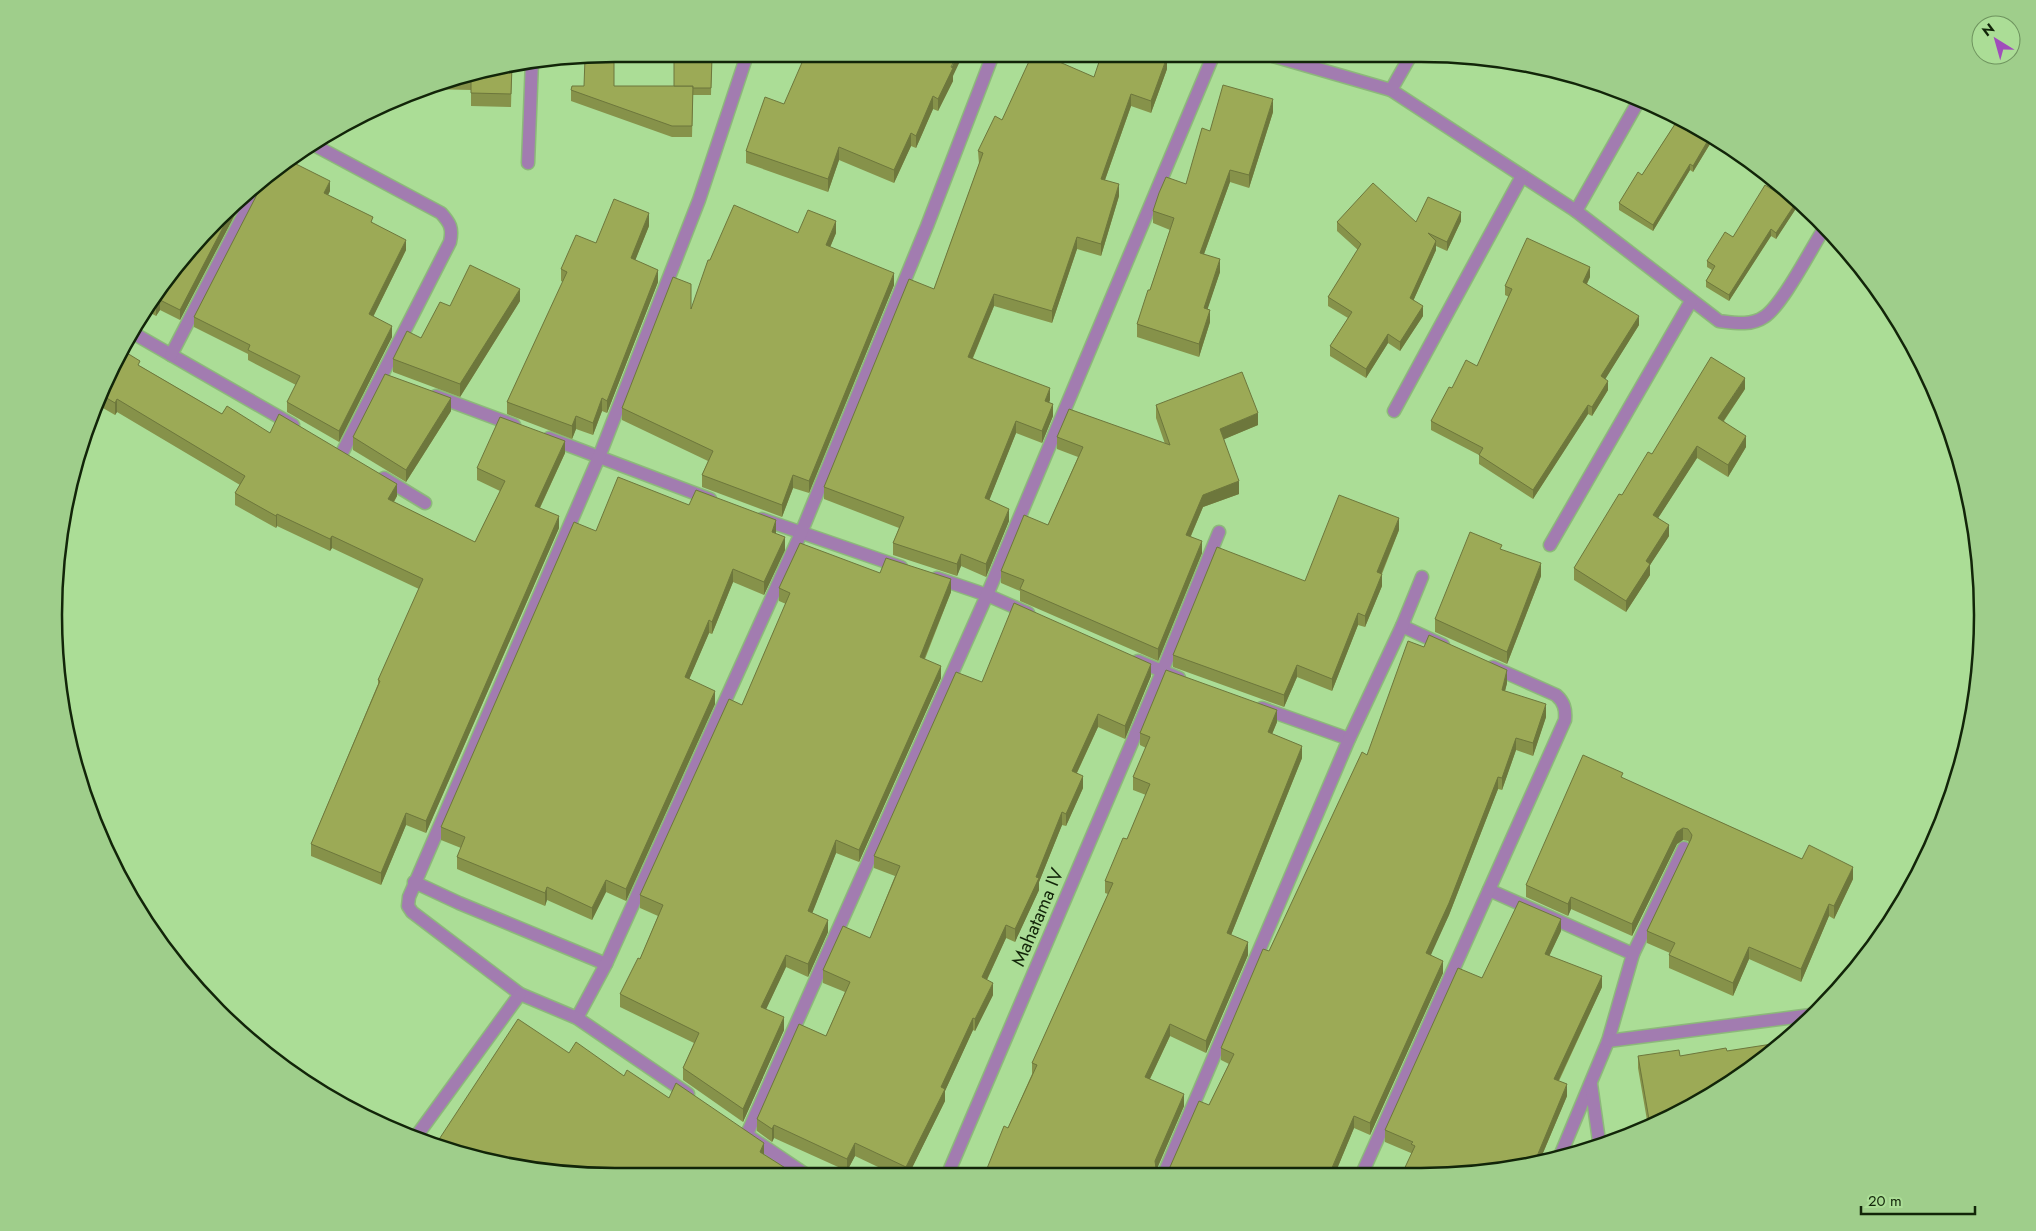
<svg xmlns="http://www.w3.org/2000/svg" width="2036" height="1231" font-family="Jost,sans-serif">
<style>
.lines{fill:none;stroke-linecap:round;stroke-linejoin:round}
.street-casing{stroke:#8cb87a;stroke-width:15}
.street{stroke:#a27cb0;stroke-width:12}
.wall{fill:#86924a}
.shaded-wall{fill:#6d773c}
.building{fill:#9caa56;stroke:#6d773c}
.labels{text-anchor:middle;stroke-width:4.5;stroke-linejoin:round;paint-order:stroke}
.street-label{font-size:19px;fill:#122509;stroke:#abdd96}
.rim{fill:none;stroke:#122509;stroke-width:2.5}
</style>
<rect width="100%" height="100%" fill="#abdd96"/>
<g class="lines">
<!-- street casing -->
<g class="street-casing">
<g id="street">
<path d="M 1273,56 L 1391,90 L 1576,211 L 1719,321 C 1735,323 1751,326 1764,317 C 1782,306 1812,247 1825,227"/>
<path d="M 1391,90 L 1411,55"/>
<path d="M 314,145 L 441,213 C 450,223 453,228 450,242 L 342,453"/>
<path d="M 528,163 L 532,61"/>
<path d="M 1576,211 L 1638,102"/>
<path d="M 133,333 L 293,425"/>
<path d="M 171,355 L 259,185"/>
<path d="M 436,396 L 514,425"/>
<path d="M 1394,411 L 1522,176"/>
<path d="M 549,438 L 710,499"/>
<path d="M 384,478 L 425,503"/>
<path d="M 762,519 L 901,567"/>
<path d="M 1550,545 L 1691,301"/>
<path d="M 937,578 L 987,595 L 1028,613"/>
<path d="M 1402,626 L 1443,645"/>
<path d="M 1138,661 L 1179,678"/>
<path d="M 1262,708 L 1349,739"/>
<path d="M 414,882 L 459,903 L 606,964"/>
<path d="M 1489,890 L 1633,954 L 1608,1041 L 1560,1156"/>
<path d="M 1633,954 L 1684,848"/>
<path d="M 577,1018 L 606,964 L 801,533 L 927,226 L 992,57"/>
<path d="M 1608,1041 L 1811,1015"/>
<path d="M 1591,1084 L 1600,1148"/>
<path d="M 688,1094 L 577,1018 L 520,994 L 412,912 L 408,906 L 409,897 L 599,457 L 699,200 L 746,58"/>
<path d="M 747,1134 L 987,595 L 1213,56"/>
<path d="M 750,1137 L 808,1176"/>
<path d="M 415,1138 L 520,994"/>
<path d="M 947,1176 L 1162,672 L 1219,532"/>
<path d="M 1163,1176 L 1349,739 L 1402,626 L 1422,577"/>
<path d="M 1361,1176 L 1565,720 C 1566,709 1564,702 1556,695 L 1493,667"/>
</g>
</g>
<!-- street -->
<use href="#street" class="street"/>
</g>
<!-- wall -->
<g class="wall">
<path d="M 712,58 L 711,95 L 693,95 L 692,137 L 672,137 L 571,101 L 571,90 L 614,86 L 674,86 Z"/>
<path d="M 512,66 L 511,107 L 471,106 L 471,90 L 426,89 L 426,87 L 435,83 Z"/>
<path d="M 1167,69 L 1151,113 L 1131,106 L 1105,180 L 1119,196 L 1101,256 L 1077,249 L 1052,323 L 994,306 L 973,358 L 1050,400 L 1049,402 L 1053,416 L 1042,443 L 1016,433 L 989,500 L 1009,521 L 986,577 L 961,566 L 957,576 L 893,555 L 893,543 L 899,528 L 824,499 L 824,487 L 934,289 L 979,164 L 978,151 L 1002,120 L 1094,77 Z"/>
<path d="M 953,76 L 953,81 L 938,111 L 933,109 L 916,148 L 911,146 L 894,183 L 839,160 L 828,192 L 746,163 L 746,151 L 784,104 Z"/>
<path d="M 1273,112 L 1249,188 L 1230,182 L 1204,254 L 1220,272 L 1207,309 L 1210,322 L 1199,357 L 1137,337 L 1137,324 L 1150,290 L 1170,230 L 1153,223 L 1153,211 L 1186,184 L 1210,131 Z"/>
<path d="M 1677,121 L 1713,139 L 1693,172 L 1690,170 L 1653,231 L 1619,210 L 1619,203 L 1642,175 Z"/>
<path d="M 274,170 L 330,191 L 328,195 L 373,223 L 406,250 L 373,317 L 392,337 L 339,442 L 287,412 L 287,402 L 296,385 L 248,360 L 248,354 L 194,327 L 194,317 L 265,181 L 264,179 Z"/>
<path d="M 241,203 L 180,320 L 160,310 L 156,316 L 147,311 L 170,274 Z"/>
<path d="M 1795,210 L 1776,239 L 1771,236 L 1729,301 L 1706,287 L 1706,281 L 1712,270 L 1707,267 L 1707,261 L 1733,237 Z"/>
<path d="M 1461,221 L 1447,251 L 1436,246 L 1436,250 L 1413,301 L 1423,316 L 1400,351 L 1388,343 L 1366,378 L 1330,356 L 1330,346 L 1348,318 L 1328,306 L 1328,297 L 1358,250 L 1337,231 L 1337,222 L 1416,222 Z"/>
<path d="M 649,226 L 635,260 L 658,282 L 607,413 L 602,411 L 593,435 L 576,429 L 572,439 L 507,414 L 507,402 L 563,282 L 561,281 L 561,269 L 596,243 Z"/>
<path d="M 798,233 L 836,233 L 830,247 L 894,285 L 809,493 L 793,488 L 782,517 L 702,487 L 702,475 L 708,461 L 622,420 L 622,408 L 691,309 Z"/>
<path d="M 1847,254 L 1860,270 L 1847,262 Z"/>
<path d="M 1590,277 L 1587,284 L 1639,325 L 1605,379 L 1608,390 L 1592,416 L 1588,414 L 1533,499 L 1479,464 L 1479,455 L 1431,430 L 1431,421 L 1452,388 L 1477,366 L 1509,297 L 1505,295 L 1505,286 Z"/>
<path d="M 520,301 L 460,397 L 393,372 L 393,359 L 421,338 L 450,306 Z"/>
<path d="M 140,366 L 222,414 L 270,433 L 397,496 L 394,502 L 475,542 L 500,491 L 477,480 L 477,468 L 565,453 L 540,508 L 559,528 L 426,833 L 406,825 L 381,885 L 311,856 L 311,844 L 378,684 L 378,680 L 419,589 L 332,548 L 330,551 L 277,526 L 276,528 L 235,505 L 235,493 L 240,485 L 117,412 L 115,415 L 96,404 L 112,367 Z"/>
<path d="M 1745,389 L 1724,421 L 1746,447 L 1728,477 L 1697,458 L 1658,518 L 1669,536 L 1650,565 L 1650,575 L 1626,612 L 1574,580 L 1574,568 L 1652,454 Z"/>
<path d="M 1156,405 L 1258,425 L 1224,439 L 1239,494 L 1203,507 L 1191,536 L 1202,553 L 1158,661 L 1020,601 L 1020,591 L 1001,583 L 1001,571 L 1048,525 L 1078,457 L 1057,449 L 1057,437 L 1165,444 L 1156,418 Z"/>
<path d="M 451,411 L 406,482 L 353,450 L 353,437 Z"/>
<path d="M 689,505 L 776,532 L 776,534 L 785,550 L 764,595 L 733,582 L 712,634 L 709,633 L 689,679 L 715,704 L 626,901 L 606,892 L 592,920 L 547,900 L 545,906 L 457,869 L 457,857 L 461,848 L 441,840 L 441,827 L 596,531 Z"/>
<path d="M 1399,530 L 1382,574 L 1382,586 L 1365,627 L 1358,625 L 1332,691 L 1297,677 L 1284,707 L 1173,667 L 1173,655 Z"/>
<path d="M 1502,550 L 1541,576 L 1507,664 L 1435,632 L 1435,619 Z"/>
<path d="M 880,573 L 951,592 L 925,659 L 941,678 L 859,862 L 836,853 L 812,913 L 828,932 L 808,977 L 786,967 L 766,1009 L 784,1030 L 743,1122 L 683,1080 L 683,1068 L 694,1043 L 620,1007 L 620,994 L 640,959 L 658,916 L 640,908 L 640,895 L 742,705 L 786,604 L 779,601 L 779,588 Z"/>
<path d="M 1151,676 L 1125,739 L 1098,727 L 1077,773 L 1083,788 L 1066,826 L 1062,825 L 1039,882 L 1039,890 L 1015,942 L 1006,938 L 987,980 L 993,995 L 975,1031 L 973,1030 L 945,1091 L 945,1101 L 908,1176 L 897,1176 L 855,1156 L 847,1171 L 774,1138 L 772,1142 L 757,1131 L 757,1119 L 826,1036 L 845,992 L 823,983 L 823,970 L 870,938 L 895,876 L 874,868 L 874,856 L 982,682 Z"/>
<path d="M 1507,683 L 1505,691 L 1546,717 L 1533,756 L 1516,750 L 1502,790 L 1498,789 L 1449,915 L 1430,955 L 1443,973 L 1370,1135 L 1354,1128 L 1334,1176 L 984,1176 L 1008,1128 L 1032,1074 L 1032,1063 L 1108,894 L 1105,893 L 1105,881 L 1127,839 L 1146,795 L 1133,790 L 1133,777 L 1146,748 L 1140,745 L 1140,733 L 1277,722 L 1272,734 L 1302,758 L 1231,935 L 1248,955 L 1206,1053 L 1170,1036 L 1150,1079 L 1184,1106 L 1157,1169 L 1163,1172 L 1170,1167 L 1209,1105 L 1229,1064 L 1221,1060 L 1221,1048 L 1367,755 Z"/>
<path d="M 1623,778 L 1802,859 L 1853,879 L 1834,919 L 1829,916 L 1801,982 L 1749,959 L 1733,996 L 1669,968 L 1669,955 L 1670,953 L 1647,943 L 1647,931 L 1689,843 L 1688,841 L 1683,840 L 1677,844 L 1632,936 L 1571,909 L 1568,916 L 1526,897 L 1526,885 Z"/>
<path d="M 1561,931 L 1549,956 L 1602,987 L 1559,1081 L 1567,1096 L 1540,1160 L 1458,1176 L 1411,1153 L 1385,1142 L 1385,1130 L 1482,978 Z"/>
<path d="M 1727,1051 L 1701,1102 L 1648,1126 L 1638,1068 L 1638,1056 L 1680,1056 Z"/>
</g>
<!-- shaded-wall -->
<g class="shaded-wall">
<path d="M 956,57 L 962,57 L 953,76 L 953,81 L 938,111 L 938,99 Z"/>
<path d="M 1167,57 L 1167,69 L 1151,113 L 1151,101 Z"/>
<path d="M 1131,94 L 1131,106 L 1101,191 L 1101,179 Z"/>
<path d="M 933,96 L 933,109 L 916,148 L 916,136 Z"/>
<path d="M 1273,99 L 1273,112 L 1249,188 L 1249,175 Z"/>
<path d="M 911,133 L 911,146 L 894,183 L 894,170 Z"/>
<path d="M 1710,137 L 1713,139 L 1693,172 L 1693,166 Z"/>
<path d="M 839,147 L 839,160 L 828,192 L 828,179 Z"/>
<path d="M 1690,164 L 1690,170 L 1653,231 L 1653,225 Z"/>
<path d="M 1230,170 L 1230,182 L 1200,265 L 1200,253 Z"/>
<path d="M 330,181 L 330,191 L 324,203 L 324,193 Z"/>
<path d="M 1119,184 L 1119,196 L 1101,256 L 1101,244 Z"/>
<path d="M 241,203 L 180,320 L 180,310 L 230,214 Z"/>
<path d="M 1795,204 L 1795,210 L 1776,239 L 1776,233 Z"/>
<path d="M 1461,212 L 1461,221 L 1447,251 L 1447,242 Z"/>
<path d="M 649,213 L 649,226 L 631,271 L 631,258 Z"/>
<path d="M 836,221 L 836,233 L 826,257 L 826,245 Z"/>
<path d="M 1771,229 L 1771,236 L 1729,301 L 1729,295 Z"/>
<path d="M 1077,237 L 1077,249 L 1052,323 L 1052,311 Z"/>
<path d="M 406,240 L 406,250 L 369,325 L 369,314 Z"/>
<path d="M 1436,241 L 1436,250 L 1410,308 L 1410,298 Z"/>
<path d="M 1220,259 L 1220,272 L 1204,320 L 1204,308 Z"/>
<path d="M 1590,267 L 1590,277 L 1583,291 L 1583,282 Z"/>
<path d="M 658,270 L 658,282 L 607,413 L 607,401 Z"/>
<path d="M 894,273 L 894,285 L 809,493 L 809,481 Z"/>
<path d="M 520,289 L 520,301 L 460,397 L 460,384 Z"/>
<path d="M 994,294 L 994,306 L 968,369 L 968,357 Z"/>
<path d="M 160,300 L 160,310 L 156,316 L 156,306 Z"/>
<path d="M 1423,306 L 1423,316 L 1400,351 L 1400,342 Z"/>
<path d="M 1210,310 L 1210,322 L 1199,357 L 1199,344 Z"/>
<path d="M 1639,316 L 1639,325 L 1601,386 L 1601,376 Z"/>
<path d="M 392,326 L 392,337 L 339,442 L 339,431 Z"/>
<path d="M 1388,334 L 1388,343 L 1366,378 L 1366,369 Z"/>
<path d="M 1745,378 L 1745,389 L 1718,429 L 1718,418 Z"/>
<path d="M 1608,381 L 1608,390 L 1592,416 L 1592,407 Z"/>
<path d="M 1050,388 L 1050,400 L 1045,413 L 1045,401 Z"/>
<path d="M 451,398 L 451,411 L 406,482 L 406,470 Z"/>
<path d="M 602,398 L 602,411 L 593,435 L 593,423 Z"/>
<path d="M 117,399 L 117,412 L 115,415 L 115,403 Z"/>
<path d="M 1053,404 L 1053,416 L 1042,443 L 1042,431 Z"/>
<path d="M 1588,405 L 1588,414 L 1533,499 L 1533,490 Z"/>
<path d="M 1258,413 L 1258,425 L 1220,441 L 1220,429 Z"/>
<path d="M 576,416 L 576,429 L 572,439 L 572,426 Z"/>
<path d="M 1016,421 L 1016,433 L 985,511 L 985,498 Z"/>
<path d="M 1746,436 L 1746,447 L 1728,477 L 1728,465 Z"/>
<path d="M 565,441 L 565,453 L 535,518 L 535,506 Z"/>
<path d="M 1697,446 L 1697,458 L 1653,526 L 1653,515 Z"/>
<path d="M 793,475 L 793,488 L 782,517 L 782,505 Z"/>
<path d="M 1239,481 L 1239,494 L 1203,507 L 1186,547 L 1186,535 L 1203,495 Z"/>
<path d="M 397,484 L 397,496 L 388,511 L 388,499 Z"/>
<path d="M 1009,509 L 1009,521 L 986,577 L 986,564 Z"/>
<path d="M 277,514 L 277,526 L 276,528 L 276,516 Z"/>
<path d="M 559,516 L 559,528 L 426,833 L 426,821 Z"/>
<path d="M 1399,518 L 1399,530 L 1377,584 L 1377,572 Z"/>
<path d="M 776,520 L 776,532 L 772,545 L 772,532 Z"/>
<path d="M 1669,525 L 1669,536 L 1650,565 L 1650,575 L 1626,612 L 1626,601 L 1646,561 Z"/>
<path d="M 332,536 L 332,548 L 330,551 L 330,539 Z"/>
<path d="M 785,537 L 785,550 L 764,595 L 764,582 Z"/>
<path d="M 1202,541 L 1202,553 L 1158,661 L 1158,649 Z"/>
<path d="M 961,554 L 961,566 L 957,576 L 957,564 Z"/>
<path d="M 1541,563 L 1541,576 L 1507,664 L 1507,652 Z"/>
<path d="M 733,569 L 733,582 L 712,634 L 712,622 Z"/>
<path d="M 1382,574 L 1382,586 L 1365,627 L 1365,616 Z"/>
<path d="M 951,579 L 951,592 L 920,669 L 920,657 Z"/>
<path d="M 1358,613 L 1358,625 L 1332,691 L 1332,679 Z"/>
<path d="M 709,620 L 709,633 L 685,689 L 685,677 Z"/>
<path d="M 1151,664 L 1151,676 L 1125,739 L 1125,726 Z"/>
<path d="M 1297,665 L 1297,677 L 1284,707 L 1284,695 Z"/>
<path d="M 941,666 L 941,678 L 859,862 L 859,850 Z"/>
<path d="M 1507,670 L 1507,683 L 1502,702 L 1502,690 Z"/>
<path d="M 715,691 L 715,704 L 626,901 L 626,889 Z"/>
<path d="M 1546,704 L 1546,717 L 1533,756 L 1533,743 Z"/>
<path d="M 1277,710 L 1277,722 L 1268,744 L 1268,732 Z"/>
<path d="M 1098,714 L 1098,727 L 1072,783 L 1072,771 Z"/>
<path d="M 1516,738 L 1516,750 L 1502,790 L 1502,778 Z"/>
<path d="M 1302,746 L 1302,758 L 1227,945 L 1227,933 Z"/>
<path d="M 1083,776 L 1083,788 L 1066,826 L 1066,814 Z"/>
<path d="M 1498,777 L 1498,789 L 1449,915 L 1426,966 L 1426,953 Z"/>
<path d="M 1062,812 L 1062,825 L 1039,882 L 1039,890 L 1015,942 L 1015,929 Z"/>
<path d="M 406,813 L 406,825 L 381,885 L 381,873 Z"/>
<path d="M 1683,828 L 1683,840 L 1677,844 L 1632,936 L 1632,924 L 1677,832 Z"/>
<path d="M 836,840 L 836,853 L 808,924 L 808,911 Z"/>
<path d="M 1853,867 L 1853,879 L 1834,919 L 1834,906 Z"/>
<path d="M 606,880 L 606,892 L 592,920 L 592,908 Z"/>
<path d="M 547,887 L 547,900 L 545,906 L 545,893 Z"/>
<path d="M 1571,897 L 1571,909 L 1568,916 L 1568,904 Z"/>
<path d="M 1829,904 L 1829,916 L 1801,982 L 1801,969 Z"/>
<path d="M 1561,919 L 1561,931 L 1545,965 L 1545,954 Z"/>
<path d="M 828,920 L 828,932 L 808,977 L 808,964 Z"/>
<path d="M 1006,925 L 1006,938 L 982,990 L 982,977 Z"/>
<path d="M 1248,942 L 1248,955 L 1206,1053 L 1206,1041 Z"/>
<path d="M 1749,947 L 1749,959 L 1733,996 L 1733,983 Z"/>
<path d="M 786,955 L 786,967 L 761,1020 L 761,1007 Z"/>
<path d="M 1443,961 L 1443,973 L 1370,1135 L 1370,1123 Z"/>
<path d="M 1602,976 L 1602,987 L 1554,1090 L 1554,1079 Z"/>
<path d="M 993,983 L 993,995 L 975,1031 L 975,1019 Z"/>
<path d="M 784,1017 L 784,1030 L 743,1122 L 743,1109 Z"/>
<path d="M 973,1018 L 973,1030 L 945,1091 L 945,1101 L 908,1176 L 906,1176 L 906,1167 L 941,1087 Z"/>
<path d="M 1170,1024 L 1170,1036 L 1145,1089 L 1145,1077 Z"/>
<path d="M 1567,1084 L 1567,1096 L 1540,1160 L 1535,1161 Z"/>
<path d="M 1184,1094 L 1184,1106 L 1155,1173 L 1155,1161 Z"/>
<path d="M 1354,1116 L 1354,1128 L 1334,1176 L 1329,1176 Z"/>
<path d="M 774,1125 L 774,1138 L 772,1142 L 772,1129 Z"/>
<path d="M 764,1143 L 764,1156 L 760,1152 Z"/>
<path d="M 855,1143 L 855,1156 L 847,1171 L 847,1159 Z"/>
</g>
<!-- building -->
<g class="building">
<path d="M 1101,56 L 1164,56 L 1167,57 L 1151,101 L 1131,94 L 1101,179 L 1119,184 L 1101,244 L 1077,237 L 1052,311 L 994,294 L 968,357 L 1050,388 L 1045,401 L 1053,404 L 1042,431 L 1016,421 L 985,498 L 1009,509 L 986,564 L 961,554 L 957,564 L 893,543 L 904,517 L 824,487 L 909,279 L 934,289 L 983,153 L 978,151 L 995,116 L 1002,120 L 1031,57 L 1048,57 L 1094,77 Z"/>
<path d="M 956,57 L 951,67 L 953,68 L 938,99 L 933,96 L 916,136 L 911,133 L 894,170 L 839,147 L 828,179 L 746,151 L 765,97 L 784,104 L 804,58 Z"/>
<path d="M 585,58 L 614,58 L 614,86 L 693,86 L 692,126 L 672,126 L 571,90 L 572,86 L 584,86 Z"/>
<path d="M 674,58 L 712,58 L 711,88 L 693,88 L 693,86 L 674,86 Z"/>
<path d="M 512,66 L 511,94 L 471,93 L 471,77 L 463,77 Z"/>
<path d="M 1223,85 L 1273,99 L 1249,175 L 1230,170 L 1200,253 L 1220,259 L 1204,308 L 1210,310 L 1199,344 L 1137,324 L 1148,290 L 1150,290 L 1174,218 L 1153,211 L 1159,193 L 1166,177 L 1186,184 L 1202,128 L 1210,131 Z"/>
<path d="M 1677,121 L 1710,137 L 1693,166 L 1690,164 L 1653,225 L 1619,203 L 1638,172 L 1642,175 Z"/>
<path d="M 288,160 L 330,181 L 324,193 L 373,217 L 371,222 L 406,240 L 369,314 L 392,326 L 339,431 L 287,402 L 300,376 L 248,350 L 250,345 L 194,317 L 266,177 L 274,170 Z"/>
<path d="M 1373,183 L 1416,222 L 1428,197 L 1461,212 L 1447,242 L 1428,233 L 1436,241 L 1410,298 L 1423,306 L 1400,342 L 1388,334 L 1366,369 L 1330,346 L 1352,312 L 1328,297 L 1361,244 L 1337,222 Z"/>
<path d="M 1765,185 L 1795,204 L 1776,233 L 1771,229 L 1729,295 L 1706,281 L 1715,266 L 1707,261 L 1725,232 L 1733,237 Z"/>
<path d="M 614,199 L 649,213 L 631,258 L 658,270 L 607,401 L 602,398 L 593,423 L 576,416 L 572,426 L 507,402 L 567,272 L 561,269 L 576,235 L 596,243 Z"/>
<path d="M 734,205 L 798,233 L 808,210 L 836,221 L 826,245 L 894,273 L 809,481 L 793,475 L 782,505 L 702,475 L 713,451 L 622,408 L 673,277 L 691,284 L 691,309 L 708,260 L 710,260 Z"/>
<path d="M 230,214 L 180,310 L 160,300 L 156,306 L 151,303 L 170,274 Z"/>
<path d="M 1527,238 L 1590,267 L 1583,282 L 1639,316 L 1601,376 L 1608,381 L 1592,407 L 1588,405 L 1533,490 L 1479,455 L 1483,448 L 1431,421 L 1449,387 L 1452,388 L 1466,360 L 1477,366 L 1512,289 L 1505,286 Z"/>
<path d="M 470,265 L 520,289 L 460,384 L 393,359 L 407,331 L 421,338 L 440,302 L 450,306 Z"/>
<path d="M 122,350 L 140,361 L 138,365 L 222,414 L 227,406 L 270,433 L 279,414 L 397,484 L 388,499 L 475,542 L 505,481 L 477,468 L 500,417 L 565,441 L 535,506 L 559,516 L 426,821 L 406,813 L 381,873 L 311,844 L 380,681 L 378,680 L 423,579 L 332,536 L 330,539 L 277,514 L 276,516 L 235,493 L 245,476 L 117,399 L 115,403 L 100,394 L 112,367 Z"/>
<path d="M 1711,357 L 1745,378 L 1718,418 L 1746,436 L 1728,465 L 1697,446 L 1653,515 L 1669,525 L 1646,561 L 1650,564 L 1626,601 L 1574,568 L 1619,494 L 1622,495 L 1648,452 L 1652,454 Z"/>
<path d="M 1242,372 L 1258,413 L 1220,429 L 1239,481 L 1203,495 L 1186,535 L 1202,541 L 1158,649 L 1020,589 L 1024,580 L 1001,571 L 1024,515 L 1048,525 L 1083,447 L 1057,437 L 1069,409 L 1170,445 L 1156,405 Z"/>
<path d="M 385,374 L 451,398 L 406,470 L 353,437 Z"/>
<path d="M 618,477 L 689,505 L 696,490 L 776,520 L 772,532 L 785,537 L 764,582 L 733,569 L 712,622 L 709,620 L 685,677 L 715,691 L 626,889 L 606,880 L 592,908 L 547,887 L 545,893 L 457,857 L 465,837 L 441,827 L 574,522 L 596,531 Z"/>
<path d="M 1339,495 L 1399,518 L 1377,572 L 1382,574 L 1365,616 L 1358,613 L 1332,679 L 1297,665 L 1284,695 L 1173,655 L 1217,547 L 1305,581 Z"/>
<path d="M 1470,532 L 1502,545 L 1500,549 L 1541,563 L 1507,652 L 1435,619 Z"/>
<path d="M 800,543 L 880,573 L 886,558 L 951,579 L 920,657 L 941,666 L 859,850 L 836,840 L 808,911 L 828,920 L 808,964 L 786,955 L 761,1007 L 784,1017 L 743,1109 L 683,1068 L 699,1033 L 620,994 L 638,958 L 640,959 L 663,905 L 640,895 L 729,699 L 742,705 L 790,593 L 779,588 Z"/>
<path d="M 1014,603 L 1151,664 L 1125,726 L 1098,714 L 1072,771 L 1083,776 L 1066,814 L 1062,812 L 1036,877 L 1039,878 L 1015,929 L 1006,925 L 982,977 L 993,983 L 975,1019 L 973,1018 L 941,1087 L 945,1089 L 906,1167 L 855,1143 L 847,1159 L 774,1125 L 772,1129 L 757,1119 L 799,1024 L 826,1036 L 850,982 L 823,970 L 843,926 L 870,938 L 900,866 L 874,856 L 956,672 L 982,682 Z"/>
<path d="M 1429,635 L 1507,670 L 1502,690 L 1546,704 L 1533,743 L 1516,738 L 1502,778 L 1498,777 L 1449,903 L 1426,953 L 1443,961 L 1370,1123 L 1354,1116 L 1329,1175 L 1331,1176 L 984,1176 L 1004,1126 L 1008,1128 L 1037,1065 L 1032,1063 L 1113,883 L 1105,881 L 1123,838 L 1127,839 L 1150,784 L 1133,777 L 1150,737 L 1140,733 L 1166,670 L 1277,710 L 1268,732 L 1302,746 L 1227,933 L 1248,942 L 1206,1041 L 1170,1024 L 1145,1077 L 1184,1094 L 1155,1161 L 1156,1168 L 1163,1172 L 1170,1167 L 1199,1101 L 1209,1105 L 1234,1054 L 1221,1048 L 1263,949 L 1269,951 L 1362,752 L 1367,755 L 1408,641 L 1424,647 Z"/>
<path d="M 1583,755 L 1623,773 L 1621,777 L 1802,859 L 1809,845 L 1853,867 L 1834,906 L 1829,904 L 1801,969 L 1749,947 L 1733,983 L 1669,955 L 1675,943 L 1647,931 L 1691,839 L 1692,835 L 1688,829 L 1683,828 L 1677,832 L 1632,924 L 1571,897 L 1568,904 L 1526,885 Z"/>
<path d="M 1519,901 L 1561,919 L 1545,954 L 1602,976 L 1554,1079 L 1567,1084 L 1535,1161 L 1458,1176 L 1401,1176 L 1415,1146 L 1411,1144 L 1413,1142 L 1385,1130 L 1458,968 L 1482,978 Z"/>
<path d="M 518,1019 L 569,1053 L 576,1042 L 624,1076 L 627,1070 L 669,1098 L 676,1083 L 764,1143 L 760,1152 L 798,1176 L 578,1176 L 434,1147 Z"/>
<path d="M 1785,1042 L 1701,1102 L 1650,1125 L 1638,1056 L 1679,1050 L 1680,1056 L 1726,1048 L 1727,1051 Z"/>
</g>
<g class="labels">
<!-- street labels -->
<g class="street-label">
<text transform="translate(1037 917) rotate(-67)" y="7">Mahatama IV</text>
</g>
</g>
<!-- crop -->
<path d="M0 0H2036V1231H0ZM615 62H1421A553 553 0 0 1 1974 615V615A553 553 0 0 1 1421 1168H615A553 553 0 0 1 62 615V615A553 553 0 0 1 615 62Z" fill="#9fce8b" fill-rule="evenodd"/>
<path class="rim" d="M615 62H1421A553 553 0 0 1 1974 615V615A553 553 0 0 1 1421 1168H615A553 553 0 0 1 62 615V615A553 553 0 0 1 615 62Z"/>
<!-- north arrow -->
<g transform="translate(1996 40) rotate(323)"><circle r="24" fill="#abdd96" stroke="#6e935e"/>
<path d="M0-4L9 19L0 12L-9 19Z" fill="#a04dbb"/>
<text y="-8" font-size="14" font-weight="bold" text-anchor="middle" fill="#122509">N</text>
</g>
<!-- scale -->
<path d="M1861 1206v8h114v-8" fill="none" stroke="#122509" stroke-width="2.5"/>
<text x="1868" y="1206" font-size="15" fill="#122509" stroke="#abdd96" stroke-width="4" paint-order="stroke">20 m</text>
</svg>
